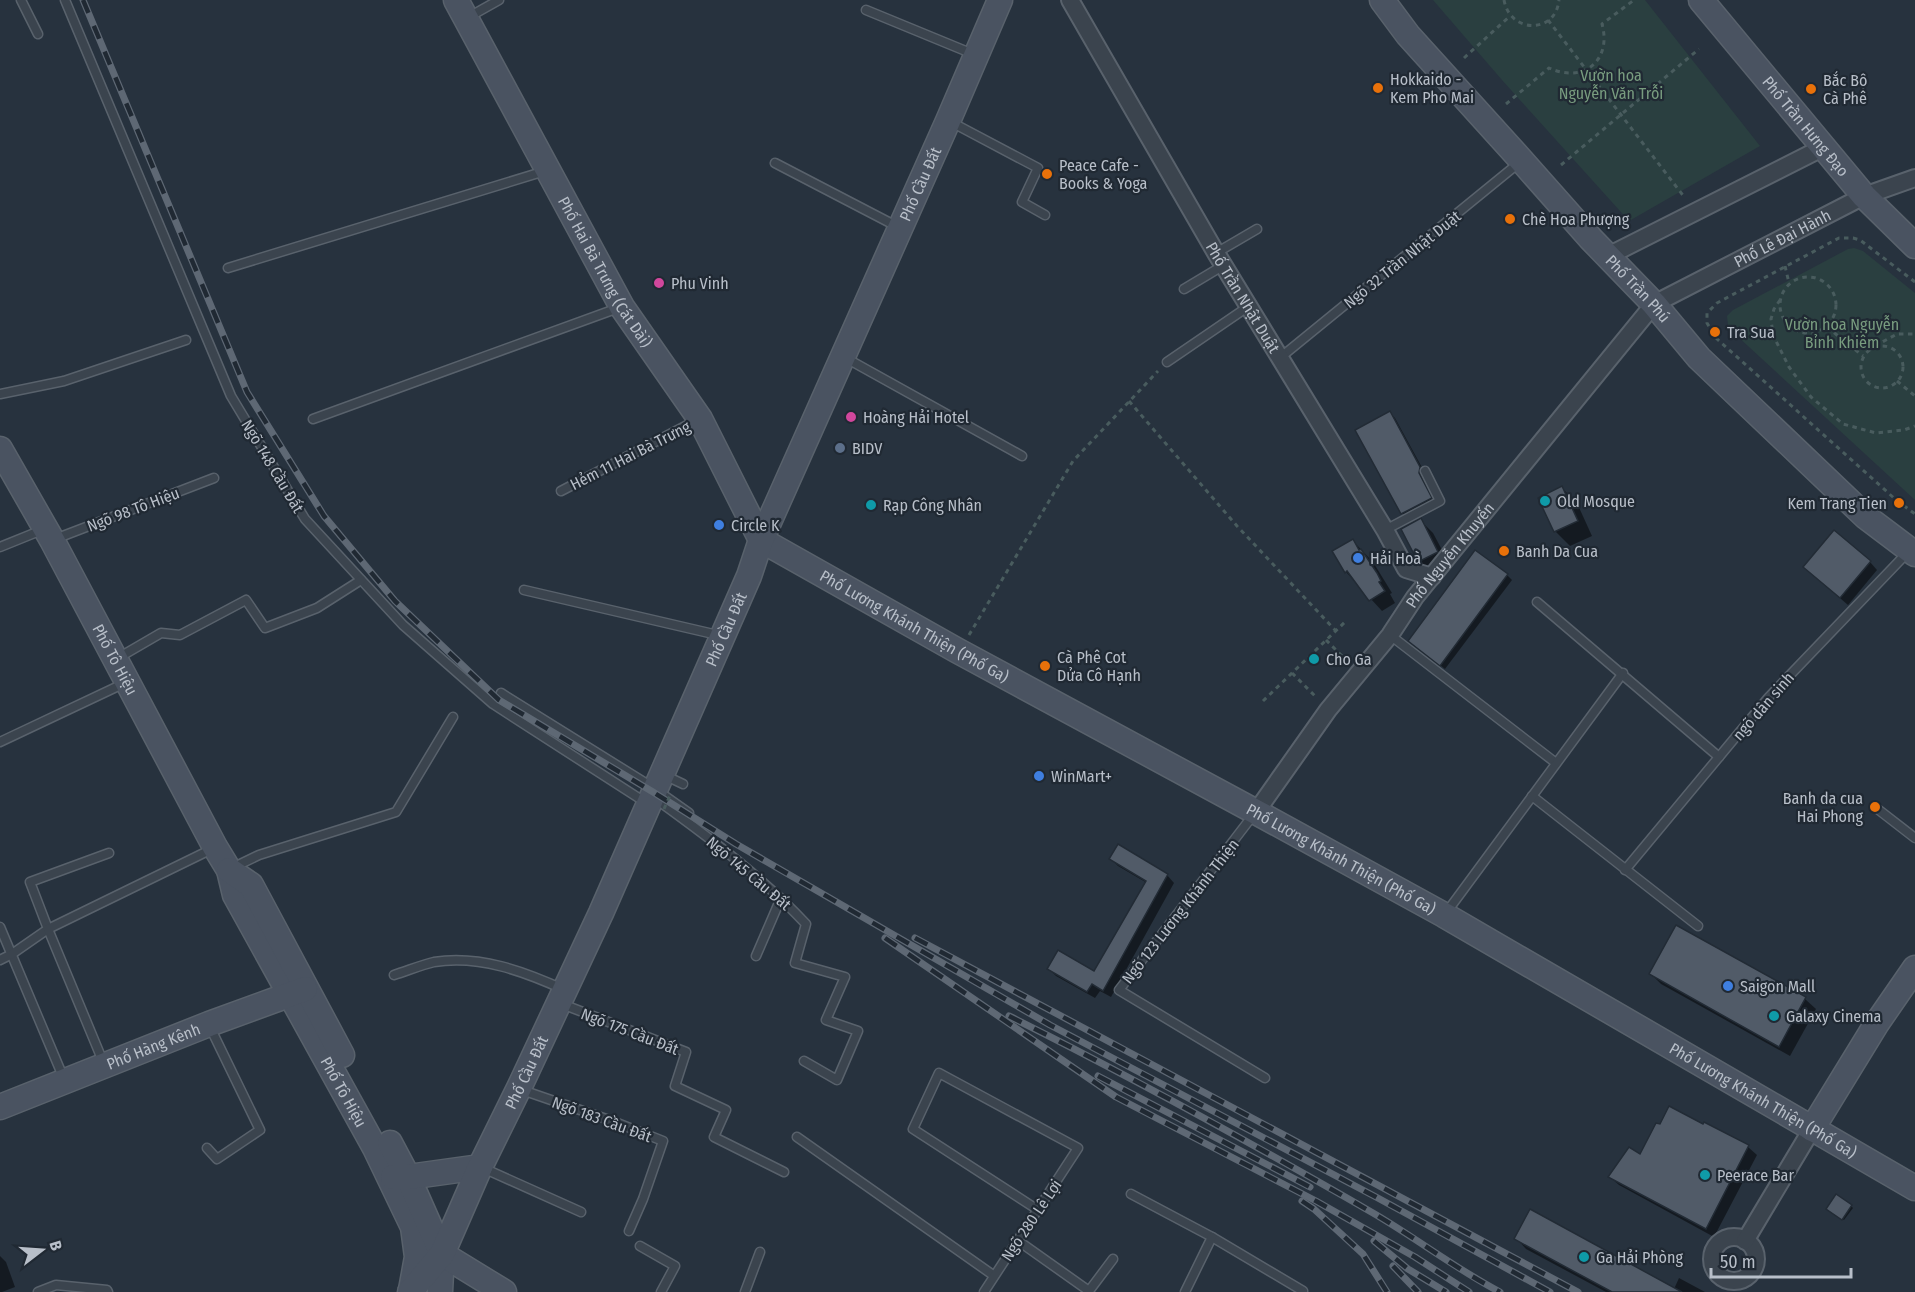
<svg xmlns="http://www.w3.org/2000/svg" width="1915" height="1292" font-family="'Fira Sans Condensed',sans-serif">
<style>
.green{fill:#2a3f40}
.shadow{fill:#0007}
.building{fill:#515b68;stroke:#222b35;stroke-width:1.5}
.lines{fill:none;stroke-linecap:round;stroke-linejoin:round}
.lane-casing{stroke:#59626c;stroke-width:11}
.street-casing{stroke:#59626c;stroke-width:20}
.secondary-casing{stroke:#59626c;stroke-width:27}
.path{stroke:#495c5e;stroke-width:3;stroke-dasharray:4.5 4.5;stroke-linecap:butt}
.lane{stroke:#3b444e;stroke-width:8}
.street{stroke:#3b444e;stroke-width:16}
.secondary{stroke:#4a5361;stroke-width:24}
.rail-casing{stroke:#5e6874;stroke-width:7}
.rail{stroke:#202933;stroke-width:4.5;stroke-dasharray:14;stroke-linecap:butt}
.path-bridge{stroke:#495c5e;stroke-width:3;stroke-dasharray:4.5 4.5;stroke-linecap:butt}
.food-dot{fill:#e8710a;stroke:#202933;stroke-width:2}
.hotel-dot{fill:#d1479c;stroke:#202933;stroke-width:2}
.service-dot{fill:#5c6f8a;stroke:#202933;stroke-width:2}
.culture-dot{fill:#0f9aa8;stroke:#202933;stroke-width:2}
.shop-dot{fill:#3f7fe0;stroke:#202933;stroke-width:2}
.labels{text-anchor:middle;stroke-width:4.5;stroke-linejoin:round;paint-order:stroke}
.park-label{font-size:16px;fill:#789c7f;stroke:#202933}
.poi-label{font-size:16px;fill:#b8bfc9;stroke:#202933;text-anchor:start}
.street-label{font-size:16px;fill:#b8bfc9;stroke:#202933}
</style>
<rect width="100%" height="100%" fill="#27323e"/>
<!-- green -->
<g class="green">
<path d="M 1433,0 L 1645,0 L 1760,146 L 1629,221 L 1502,80 Z"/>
<path d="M 1854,248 L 1863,251 L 1915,293 L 1915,500 L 1736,335 L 1728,325 L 1727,316 L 1733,310 L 1848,249 Z"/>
</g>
<!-- shadow -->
<g class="shadow">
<path d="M 1390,413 L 1395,418 L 1425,473 L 1423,479 L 1435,503 L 1407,518 L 1402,513 L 1358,430 Z"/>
<path d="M 1562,488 L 1577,503 L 1592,536 L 1570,546 L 1555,531 Z"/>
<path d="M 1420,520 L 1433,533 L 1450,565 L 1431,573 L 1419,561 Z"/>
<path d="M 1353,541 L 1373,562 L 1392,593 L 1390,594 L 1395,603 L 1382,611 L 1346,572 Z"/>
<path d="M 1870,562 L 1877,570 L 1848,605 L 1812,574 Z"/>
<path d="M 1507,575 L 1512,580 L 1445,669 L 1415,645 Z"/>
<path d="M 1111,859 L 1167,875 L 1174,883 L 1111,997 L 1100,991 L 1095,998 L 1056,976 L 1049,969 L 1095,973 L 1147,883 L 1118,866 Z"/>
<path d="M 1677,927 L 1805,999 L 1816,1009 L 1790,1056 L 1661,984 L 1651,974 Z"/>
<path d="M 1705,1124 L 1748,1147 L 1757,1155 L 1714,1237 L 1619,1185 L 1610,1177 L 1640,1156 L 1703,1126 Z"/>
<path d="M 1851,1206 L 1853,1208 L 1844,1220 L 1830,1211 Z"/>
<path d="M 1516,1238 L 1674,1289 L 1679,1278 L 1705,1292 L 1606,1292 L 1526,1249 Z"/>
<path d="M 0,1256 L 6,1262 L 15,1287 L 2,1292 L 0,1292 Z"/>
</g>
<!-- building -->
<g class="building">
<path d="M 1390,411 L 1420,467 L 1419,473 L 1432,498 L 1401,514 L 1355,430 Z"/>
<path d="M 1562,486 L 1578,521 L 1554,532 L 1538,498 Z"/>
<path d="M 1421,518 L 1438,552 L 1418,562 L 1401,529 Z"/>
<path d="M 1834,530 L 1871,561 L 1840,598 L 1803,567 Z"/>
<path d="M 1353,539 L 1359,550 L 1361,549 L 1377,573 L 1381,581 L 1379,582 L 1385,591 L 1369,601 L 1347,571 L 1345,573 L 1332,551 Z"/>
<path d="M 1475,550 L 1508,574 L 1440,666 L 1408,641 Z"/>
<path d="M 1118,844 L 1168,874 L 1103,991 L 1092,984 L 1087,992 L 1047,969 L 1058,950 L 1094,971 L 1146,881 L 1109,859 Z"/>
<path d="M 1676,925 L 1806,997 L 1779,1047 L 1649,974 Z"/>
<path d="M 1669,1106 L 1703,1124 L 1704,1122 L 1749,1145 L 1706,1229 L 1608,1177 L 1629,1147 L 1640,1154 L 1656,1123 L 1660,1124 Z"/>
<path d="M 1836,1194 L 1852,1205 L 1842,1220 L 1826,1209 Z"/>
<path d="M 1530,1209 L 1682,1292 L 1612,1292 L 1514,1239 Z"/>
</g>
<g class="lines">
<!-- lane casing -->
<g class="lane-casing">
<g id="lane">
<path d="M 21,0 L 38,34"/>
<path d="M 65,0 L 231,396 L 305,519 L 403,625 L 493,704 L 648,804 L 660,802 C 711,839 763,878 806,924 L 795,963 L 845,977 L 826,1020 L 858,1031 L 837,1080 L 804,1061"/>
<path d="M 866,10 L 973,54"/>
<path d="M 467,18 L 499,0"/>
<path d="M 951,122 L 1038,168 L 1022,202 L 1045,215"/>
<path d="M 775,163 L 900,228"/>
<path d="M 1216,253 L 1257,229"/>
<path d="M 228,268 L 545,171"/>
<path d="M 1184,289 L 1224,265"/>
<path d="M 844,357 L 1022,456"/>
<path d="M 1281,357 L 1520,162"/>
<path d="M 1167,362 L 1249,306"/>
<path d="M 0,394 L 64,381 L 186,340"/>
<path d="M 313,419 L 621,307"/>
<path d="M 561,491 L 699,419"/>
<path d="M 1385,530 L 1440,501 L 1425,471"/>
<path d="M 55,539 L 214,478"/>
<path d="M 0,547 L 42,530"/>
<path d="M 524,590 L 722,636"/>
<path d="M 1537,602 L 1719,757"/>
<path d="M 1390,635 L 1556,763"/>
<path d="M 118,658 L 161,633 L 180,635 L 246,600 L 265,628 L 317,608 L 361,580"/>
<path d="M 501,693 L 655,789 L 689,813"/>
<path d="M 0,742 L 127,682"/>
<path d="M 664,775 L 683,784"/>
<path d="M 1532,796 L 1698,926"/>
<path d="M 1875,807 L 1915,838"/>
<path d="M 1254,814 L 1119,990 L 1265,1078"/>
<path d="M 232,868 L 259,855 L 396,812 L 453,717"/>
<path d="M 1625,870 L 1768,698 L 1907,553"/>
<path d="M 1446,913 L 1623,673"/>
<path d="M 0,927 L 64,1079"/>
<path d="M 756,956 L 781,898"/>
<path d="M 0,960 L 12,954 L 48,929 L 30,882 L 109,853"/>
<path d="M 394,975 C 407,971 421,965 434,962 C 480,955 523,971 565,990"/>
<path d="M 562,1004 L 686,1052 L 675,1086 L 726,1110 L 714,1137 L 784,1172"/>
<path d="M 104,1064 L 48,929 L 212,849"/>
<path d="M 522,1090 L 615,1122 L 663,1141 L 643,1199 L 629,1231"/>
<path d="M 797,1137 L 993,1275"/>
<path d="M 207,1148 L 217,1159 L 260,1130 L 209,1025"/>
<path d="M 483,1168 L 581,1212"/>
<path d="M 1131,1194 L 1212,1237 L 1303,1291"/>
<path d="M 1017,1240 L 1089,1291 L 1113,1259"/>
<path d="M 640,1246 L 675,1266 L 661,1292"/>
<path d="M 38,1292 L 56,1285 L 107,1290 L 108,1292"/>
<path d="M 745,1292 L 760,1252"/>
<path d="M 984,1292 L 1078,1148 L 939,1073 L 913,1129 L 1038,1210"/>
<path d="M 1185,1292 L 1212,1237"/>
</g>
</g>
<!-- street casing -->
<g class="street-casing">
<g id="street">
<path id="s1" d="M 1070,0 L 1216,253 L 1385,530 L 1406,569 L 1432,577"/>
<path d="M 1608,256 L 1822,148"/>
<path id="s2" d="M 1256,812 L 1328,710 L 1390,635 L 1415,597 L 1654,304 L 1864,196 L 1915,178"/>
<circle cx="1734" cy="1259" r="22"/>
<path d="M 1745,1241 L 1812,1129"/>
</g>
</g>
<!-- secondary casing -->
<g class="secondary-casing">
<g id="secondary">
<path id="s3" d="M 456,0 L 622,307 L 700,419 L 761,540"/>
<path id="s4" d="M 1382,0 L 1408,35 L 1522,161 L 1591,239 L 1654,304 L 1699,358 L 1866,517 L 1915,554"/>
<path id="s5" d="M 1701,0 L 1864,196 L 1915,246"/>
<path id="s6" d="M 0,449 L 52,540 L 215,847 L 229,870 L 235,895 L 375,1148 L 413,1227 L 417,1257 L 411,1290"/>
<path id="s7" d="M 761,540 L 958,651 L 1256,812 L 1444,915 L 1915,1188"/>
<path d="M 229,870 L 251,885 L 342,1055"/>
<path id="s8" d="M 0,1107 L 209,1024 L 305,989"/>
<path d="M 1812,1129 L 1877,1023 L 1915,968"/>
<path d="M 390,1143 L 408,1177 L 442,1254 L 440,1292"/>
<path d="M 393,1177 L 408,1177 L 480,1167"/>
<path d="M 442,1254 L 504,1292"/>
<path id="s9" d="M 410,1292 L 442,1254 L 480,1167 L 519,1088 L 601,913 L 749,576 L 761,540 L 948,121 L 1000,0"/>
</g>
</g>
<!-- path -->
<g class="path">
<path d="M 1504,0 C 1510,34 1556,34 1559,0"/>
<path d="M 1548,20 L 1685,198"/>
<path d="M 1464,58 L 1510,16"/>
<path d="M 1506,104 L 1549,68 C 1584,84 1612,60 1602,24 L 1634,0"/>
<path d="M 1561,165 L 1699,49"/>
<path d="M 1785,266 L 1789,283"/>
<circle cx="1808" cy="305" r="28"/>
<path d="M 1915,282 L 1860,240 L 1853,238 L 1839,238 L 1717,303 L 1707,313 L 1707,323 L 1716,338 L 1895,499 L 1915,514"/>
<path d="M 1780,300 L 1774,309 L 1771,319 L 1773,335 L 1789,367 L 1811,397 L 1843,424 L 1876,433 L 1904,430 L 1915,426"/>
<path d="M 1827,327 L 1863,356"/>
<circle cx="1882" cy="367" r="21"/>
<path d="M 1875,346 L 1897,334 L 1915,334"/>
<path d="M 1897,381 L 1915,396"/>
<path d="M 1129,401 L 1237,526 L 1336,631"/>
<path d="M 969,635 L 1073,461 L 1158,371"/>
<path d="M 1326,640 L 1346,660"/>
<path d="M 1292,673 L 1316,697"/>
<path d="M 1263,701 L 1346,621"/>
</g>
<!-- lane -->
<use href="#lane" class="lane"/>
<!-- street -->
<use href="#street" class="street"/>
<!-- secondary -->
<use href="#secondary" class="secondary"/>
<!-- rail casing -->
<g class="rail-casing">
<g id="rail">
<path d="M 83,0 L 247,392 L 324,516 L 395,601 L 499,700 L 653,792 L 736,844 L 1050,1025 L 1376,1197 L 1550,1292"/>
<path d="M 885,938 L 1116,1097 L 1316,1201 L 1415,1257 L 1469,1292"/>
<path d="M 915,938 L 1578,1292"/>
<path d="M 1009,1016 C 1132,1077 1253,1144 1373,1213 C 1416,1238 1456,1269 1500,1292"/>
<path d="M 1098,1076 L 1310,1187"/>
<path d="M 1302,1201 L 1314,1209 L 1363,1254 L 1387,1292"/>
<path d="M 1374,1241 L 1408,1269 L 1446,1292"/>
<path d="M 1393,1266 L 1418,1292"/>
</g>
</g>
<!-- rail -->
<use href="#rail" class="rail"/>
<!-- path-bridge -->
<path class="path-bridge" d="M 664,809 L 671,793"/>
</g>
<!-- markers -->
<g class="food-dot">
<circle cx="1378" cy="88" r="6"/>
<circle cx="1811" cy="89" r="6"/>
<circle cx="1047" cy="174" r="6"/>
<circle cx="1510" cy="219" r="6"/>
<circle cx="1715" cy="332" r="6"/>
<circle cx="1899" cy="503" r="6"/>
<circle cx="1504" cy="551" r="6"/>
<circle cx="1045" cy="666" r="6"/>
<circle cx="1875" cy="807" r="6"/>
</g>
<g class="hotel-dot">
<circle cx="659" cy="283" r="6"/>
<circle cx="851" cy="417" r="6"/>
</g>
<circle class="service-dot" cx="840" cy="448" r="6"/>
<g class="culture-dot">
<circle cx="1545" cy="501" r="6"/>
<circle cx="871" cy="505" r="6"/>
<circle cx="1314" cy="659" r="6"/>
<circle cx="1774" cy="1016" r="6"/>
<circle cx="1705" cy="1175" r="6"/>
<circle cx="1584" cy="1257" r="6"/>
</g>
<g class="shop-dot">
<circle cx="719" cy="525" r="6"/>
<circle cx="1358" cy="558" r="6"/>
<circle cx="1039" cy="776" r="6"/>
<circle cx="1728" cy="986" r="6"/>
</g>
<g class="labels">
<!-- park labels -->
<g class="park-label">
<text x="1611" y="81">Vườn hoa<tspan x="1611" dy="18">Nguyễn Văn Trỗi</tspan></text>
<text x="1842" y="330">Vườn hoa Nguyễn<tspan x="1842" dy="18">Bỉnh Khiêm</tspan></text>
</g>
<!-- poi labels -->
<g class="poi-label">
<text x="1390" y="85">Hokkaido -<tspan x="1390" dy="18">Kem Pho Mai</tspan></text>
<text x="1823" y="86">Bắc Bộ<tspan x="1823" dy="18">Cà Phê</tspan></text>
<text x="1059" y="171">Peace Cafe -<tspan x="1059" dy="18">Books &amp; Yoga</tspan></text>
<text x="1522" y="225">Chè Hoa Phượng</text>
<text x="671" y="289">Phu Vinh</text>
<text x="1727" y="338">Tra Sua</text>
<text x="863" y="423">Hoàng Hải Hotel</text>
<text x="852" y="454">BIDV</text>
<text x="1557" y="507">Old Mosque</text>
<text x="1887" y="509" text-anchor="end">Kem Trang Tien</text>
<text x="883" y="511">Rạp Công Nhân</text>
<text x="731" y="531">Circle K</text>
<text x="1516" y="557">Banh Da Cua</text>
<text x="1370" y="564">Hải Hoà</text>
<text x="1057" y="663">Cà Phê Cot<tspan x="1057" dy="18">Dửa Cô Hạnh</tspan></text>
<text x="1326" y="665">Cho Ga</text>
<text x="1051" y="782">WinMart+</text>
<text x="1863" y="804" text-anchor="end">Banh da cua<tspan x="1863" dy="18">Hai Phong</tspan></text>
<text x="1740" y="992">Saigon Mall</text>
<text x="1786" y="1022">Galaxy Cinema</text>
<text x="1717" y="1181">Peerace Bar</text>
<text x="1596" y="1263">Ga Hải Phòng</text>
</g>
<!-- street labels -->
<g class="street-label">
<text dy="6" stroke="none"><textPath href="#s5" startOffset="164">Phố Trần Hưng Đạo</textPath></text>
<text dy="6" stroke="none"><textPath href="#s9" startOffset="1222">Phố Cầu Đất</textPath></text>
<text dy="6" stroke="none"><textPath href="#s2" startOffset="790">Phố Lê Đại Hành</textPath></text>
<text transform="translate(1402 259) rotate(-39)" y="6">Ngõ 32 Trần Nhật Duật</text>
<text dy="6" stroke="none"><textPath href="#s3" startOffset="310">Phố Hai Bà Trưng (Cát Dài)</textPath></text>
<text dy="6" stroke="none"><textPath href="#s4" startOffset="386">Phố Trần Phú</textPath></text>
<text dy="6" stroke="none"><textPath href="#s1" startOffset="344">Phố Trần Nhật Duật</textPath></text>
<text transform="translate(630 455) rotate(-27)" y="6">Hẻm 11 Hai Bà Trưng</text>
<text transform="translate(273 466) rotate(59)" y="6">Ngõ 148 Cầu Đất</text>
<text transform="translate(133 509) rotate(-21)" y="6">Ngõ 98 Tô Hiệu</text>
<text dy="6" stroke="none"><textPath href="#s2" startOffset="322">Phố Nguyễn Khuyến</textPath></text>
<text dy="6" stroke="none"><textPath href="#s7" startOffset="176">Phố Lương Khánh Thiện (Phố Ga)</textPath></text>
<text dy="6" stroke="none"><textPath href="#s9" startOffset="736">Phố Cầu Đất</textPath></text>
<text dy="6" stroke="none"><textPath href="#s6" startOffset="240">Phố Tô Hiệu</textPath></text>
<text transform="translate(1763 706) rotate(-49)" y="6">ngõ dân sinh</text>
<text dy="6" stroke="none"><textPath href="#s7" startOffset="662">Phố Lương Khánh Thiện (Phố Ga)</textPath></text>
<text transform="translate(749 873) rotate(40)" y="6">Ngõ 145 Cầu Đất</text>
<text transform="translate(1180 911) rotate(-52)" y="6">Ngõ 123 Lương Khánh Thiện</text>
<text transform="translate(630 1031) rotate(21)" y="6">Ngõ 175 Cầu Đất</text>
<text dy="6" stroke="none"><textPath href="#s8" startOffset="165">Phố Hàng Kênh</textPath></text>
<text dy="6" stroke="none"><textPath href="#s9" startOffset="250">Phố Cầu Đất</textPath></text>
<text dy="6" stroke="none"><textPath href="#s6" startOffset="730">Phố Tô Hiệu</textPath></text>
<text dy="6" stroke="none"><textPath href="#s7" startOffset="1148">Phố Lương Khánh Thiện (Phố Ga)</textPath></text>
<text transform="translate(602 1119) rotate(20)" y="6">Ngõ 183 Cầu Đất</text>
<text transform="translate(1031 1220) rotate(-56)" y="6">Ngõ 280 Lê Lợi</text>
</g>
</g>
<!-- north arrow -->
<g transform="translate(42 1250) rotate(73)" stroke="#202933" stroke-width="4.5" paint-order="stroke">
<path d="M0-4.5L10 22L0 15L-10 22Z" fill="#b8bfc9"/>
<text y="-9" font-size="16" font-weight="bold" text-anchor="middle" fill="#b8bfc9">B</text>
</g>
<!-- scale -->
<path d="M1711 1268v9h140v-9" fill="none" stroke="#b8bfc9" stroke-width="3"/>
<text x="1720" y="1268" font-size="18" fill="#b8bfc9" stroke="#202933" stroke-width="4.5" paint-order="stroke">50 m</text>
</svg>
